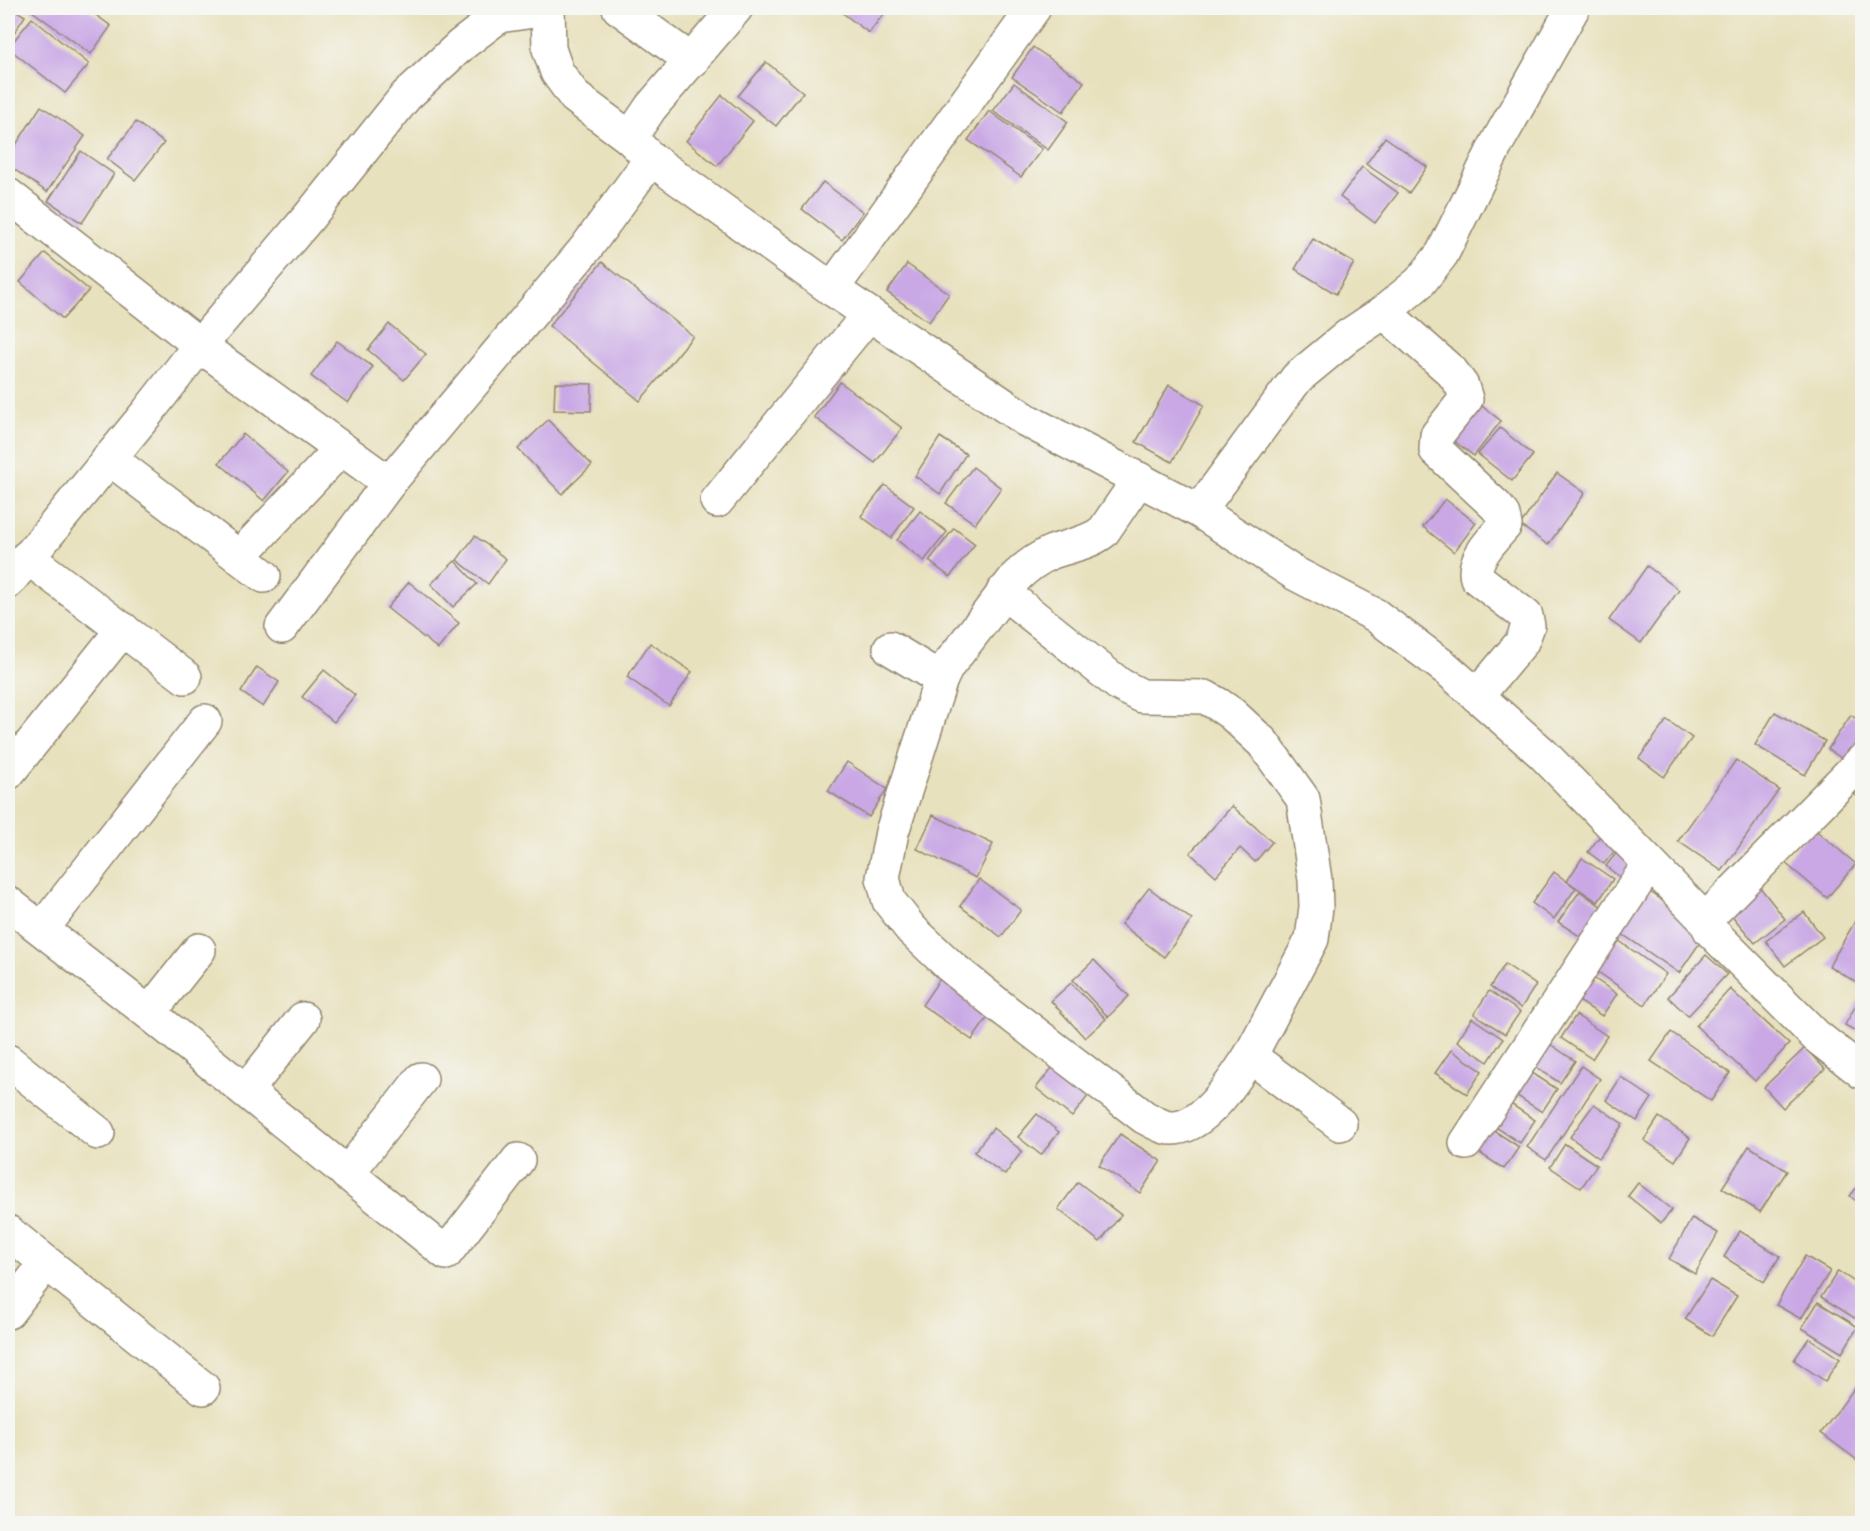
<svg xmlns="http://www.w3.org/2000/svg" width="1870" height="1531" font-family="Mynerve,sans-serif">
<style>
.building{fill:#c9a8e5}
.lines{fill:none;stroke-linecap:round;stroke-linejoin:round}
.street-casing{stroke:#92866e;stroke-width:36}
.street{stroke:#fff;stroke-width:33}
</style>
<rect width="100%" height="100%" fill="#f6f6f2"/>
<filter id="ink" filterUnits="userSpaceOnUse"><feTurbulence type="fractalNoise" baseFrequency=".0167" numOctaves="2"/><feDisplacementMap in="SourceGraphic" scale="12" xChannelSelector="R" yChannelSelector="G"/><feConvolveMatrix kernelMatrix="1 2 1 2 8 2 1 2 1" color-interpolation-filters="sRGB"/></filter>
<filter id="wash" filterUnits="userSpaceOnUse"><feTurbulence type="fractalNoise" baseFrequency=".008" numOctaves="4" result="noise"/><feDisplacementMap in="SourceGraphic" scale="24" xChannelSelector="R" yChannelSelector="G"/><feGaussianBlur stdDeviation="1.35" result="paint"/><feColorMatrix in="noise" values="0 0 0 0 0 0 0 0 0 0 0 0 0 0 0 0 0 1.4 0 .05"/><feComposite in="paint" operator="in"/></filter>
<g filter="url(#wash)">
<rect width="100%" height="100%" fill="#e8e1bd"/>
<g id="blocks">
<!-- building -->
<g class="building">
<path d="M 8,8 L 12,8 L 25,16 L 8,42 Z"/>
<path d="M 28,8 L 86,8 L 111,26 L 91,54 Z"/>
<path d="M 836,8 L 888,8 L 869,33 Z"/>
<path d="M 32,18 L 89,64 L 65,93 L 8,48 Z"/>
<path d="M 1033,47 L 1084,82 L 1063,112 L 1012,77 Z"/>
<path d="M 766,62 L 803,92 L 776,126 L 738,96 Z"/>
<path d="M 1014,83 L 1068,122 L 1048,150 L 993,111 Z"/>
<path d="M 722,95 L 753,121 L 717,166 L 686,141 Z"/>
<path d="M 41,106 L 85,136 L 47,192 L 8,165 L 8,157 Z"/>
<path d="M 989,111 L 1042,149 L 1021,177 L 968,140 Z"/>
<path d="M 136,122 L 164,143 L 135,180 L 107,159 Z"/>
<path d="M 1385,137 L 1427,167 L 1409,193 L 1366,164 Z"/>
<path d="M 81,151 L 114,174 L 82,223 L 48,201 Z"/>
<path d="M 1362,167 L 1398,193 L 1375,223 L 1340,197 Z"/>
<path d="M 823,182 L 863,212 L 842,240 L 802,209 Z"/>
<path d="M 1313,239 L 1354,263 L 1336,294 L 1295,269 Z"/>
<path d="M 45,253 L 89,290 L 63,319 L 20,282 Z"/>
<path d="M 602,262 L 693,336 L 640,401 L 549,326 Z"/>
<path d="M 907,264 L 949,294 L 929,322 L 887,292 Z"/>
<path d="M 389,324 L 426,354 L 404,380 L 368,350 Z"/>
<path d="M 337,341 L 373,367 L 348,403 L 311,376 Z"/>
<path d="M 840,382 L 902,428 L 875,463 L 814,417 Z"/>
<path d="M 555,383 L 592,384 L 591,411 L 554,410 Z"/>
<path d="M 1169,385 L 1204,405 L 1172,462 L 1136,442 Z"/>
<path d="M 1473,399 L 1501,421 L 1474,456 L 1446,435 Z"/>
<path d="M 548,420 L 592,465 L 562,494 L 518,449 Z"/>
<path d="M 1500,428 L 1533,455 L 1512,481 L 1478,454 Z"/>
<path d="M 243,434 L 288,472 L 264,501 L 219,463 Z"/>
<path d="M 940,437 L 966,454 L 940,494 L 915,476 Z"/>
<path d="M 973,467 L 1001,488 L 975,524 L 946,503 Z"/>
<path d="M 1557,473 L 1585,493 L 1548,545 L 1520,525 Z"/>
<path d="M 885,485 L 914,507 L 891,538 L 861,516 Z"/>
<path d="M 1445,499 L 1476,523 L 1454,552 L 1423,527 Z"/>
<path d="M 920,511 L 947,532 L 924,561 L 897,540 Z"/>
<path d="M 954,528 L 975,544 L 950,577 L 929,561 Z"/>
<path d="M 475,536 L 506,559 L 488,584 L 457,560 Z"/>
<path d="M 455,561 L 477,584 L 453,607 L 431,584 Z"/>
<path d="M 1647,566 L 1679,590 L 1641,643 L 1609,620 Z"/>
<path d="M 409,582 L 459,623 L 438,649 L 387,608 Z"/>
<path d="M 650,643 L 692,672 L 669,706 L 627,677 Z"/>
<path d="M 257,667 L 279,682 L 263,707 L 241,692 Z"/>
<path d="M 324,670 L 355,695 L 334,722 L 302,697 Z"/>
<path d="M 1775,712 L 1825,741 L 1805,775 L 1755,745 Z"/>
<path d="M 1851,715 L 1862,723 L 1862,748 L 1851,765 L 1828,749 Z"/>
<path d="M 1667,720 L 1692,738 L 1664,777 L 1639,758 Z"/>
<path d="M 1736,760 L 1779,790 L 1722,871 L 1678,841 Z"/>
<path d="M 847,762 L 887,789 L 869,817 L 828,791 Z"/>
<path d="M 1862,783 L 1862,800 L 1854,794 Z"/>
<path d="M 1232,806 L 1272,842 L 1255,862 L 1240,848 L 1216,876 L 1190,853 Z"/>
<path d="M 933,815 L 993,844 L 976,878 L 917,849 Z"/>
<path d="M 1813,828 L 1856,864 L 1827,898 L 1784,862 Z"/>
<path d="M 1602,833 L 1619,845 L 1604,864 L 1588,852 Z"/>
<path d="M 1621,847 L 1637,860 L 1623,880 L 1606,866 Z"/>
<path d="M 1582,858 L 1613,879 L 1598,902 L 1567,881 Z"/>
<path d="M 1554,872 L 1576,888 L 1554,919 L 1532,903 Z"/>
<path d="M 979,879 L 1021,910 L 1001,937 L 960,906 Z"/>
<path d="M 1641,886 L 1708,931 L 1679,973 L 1612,927 Z"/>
<path d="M 1759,886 L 1785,919 L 1755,943 L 1728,911 Z"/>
<path d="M 1149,888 L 1192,920 L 1164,957 L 1121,924 Z"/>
<path d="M 1580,891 L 1602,907 L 1581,937 L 1558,922 Z"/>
<path d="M 1804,912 L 1823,937 L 1785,966 L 1766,941 Z"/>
<path d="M 1857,918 L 1862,922 L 1862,986 L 1829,966 Z"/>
<path d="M 1615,938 L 1666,974 L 1645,1005 L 1594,969 Z"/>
<path d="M 1706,955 L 1727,974 L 1688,1016 L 1668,997 Z"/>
<path d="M 1094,960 L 1129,996 L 1108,1017 L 1073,980 Z"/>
<path d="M 1505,964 L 1536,985 L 1521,1008 L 1490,987 Z"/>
<path d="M 1586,973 L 1617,994 L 1602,1016 L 1571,996 Z"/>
<path d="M 943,974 L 993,1010 L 972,1040 L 922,1005 Z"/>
<path d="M 1071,983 L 1106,1019 L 1085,1038 L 1051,1001 Z"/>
<path d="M 1730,989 L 1789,1044 L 1755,1081 L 1696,1026 Z"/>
<path d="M 1489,991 L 1520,1012 L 1505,1034 L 1474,1014 Z"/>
<path d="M 1862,994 L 1862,1035 L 1845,1025 Z"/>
<path d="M 1576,1015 L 1607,1036 L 1592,1059 L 1561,1038 Z"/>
<path d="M 1472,1018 L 1503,1039 L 1488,1062 L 1457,1041 Z"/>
<path d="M 1671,1032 L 1730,1073 L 1711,1101 L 1651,1061 Z"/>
<path d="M 1544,1040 L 1575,1061 L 1560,1083 L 1529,1063 Z"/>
<path d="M 1805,1048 L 1825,1069 L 1783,1108 L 1764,1087 Z"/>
<path d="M 1451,1050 L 1482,1071 L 1467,1094 L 1435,1073 Z"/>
<path d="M 1056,1063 L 1092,1091 L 1072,1117 L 1036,1088 Z"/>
<path d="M 1581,1066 L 1600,1079 L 1546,1160 L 1527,1147 Z"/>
<path d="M 1526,1069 L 1557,1089 L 1542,1112 L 1511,1092 Z"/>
<path d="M 1621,1077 L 1652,1098 L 1637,1121 L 1606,1100 Z"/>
<path d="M 1503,1099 L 1535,1120 L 1520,1143 L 1488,1122 Z"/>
<path d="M 1594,1104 L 1623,1124 L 1599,1158 L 1570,1137 Z"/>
<path d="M 1037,1114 L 1059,1132 L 1041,1155 L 1018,1137 Z"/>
<path d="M 1659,1117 L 1690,1138 L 1675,1161 L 1644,1140 Z"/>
<path d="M 1487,1126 L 1519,1147 L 1504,1169 L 1472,1148 Z"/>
<path d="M 993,1128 L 1022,1151 L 1005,1175 L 974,1152 Z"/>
<path d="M 1120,1134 L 1161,1161 L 1140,1193 L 1099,1165 Z"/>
<path d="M 1565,1144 L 1597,1165 L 1581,1188 L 1550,1167 Z"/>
<path d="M 1749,1146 L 1787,1171 L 1760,1212 L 1722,1188 Z"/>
<path d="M 1862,1181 L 1862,1206 L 1850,1196 Z"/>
<path d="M 1078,1182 L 1121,1215 L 1100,1242 L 1058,1209 Z"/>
<path d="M 1638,1183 L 1672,1210 L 1661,1223 L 1628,1196 Z"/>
<path d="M 1692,1218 L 1718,1233 L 1695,1274 L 1669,1259 Z"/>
<path d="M 1740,1231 L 1780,1256 L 1764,1282 L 1724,1257 Z"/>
<path d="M 1805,1256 L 1830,1271 L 1801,1319 L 1776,1305 Z"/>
<path d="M 1838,1271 L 1862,1287 L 1861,1322 L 1821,1297 Z"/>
<path d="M 1710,1280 L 1737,1296 L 1712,1336 L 1685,1319 Z"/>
<path d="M 1818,1302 L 1858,1327 L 1842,1353 L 1802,1328 Z"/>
<path d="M 1809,1338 L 1840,1359 L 1825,1381 L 1794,1360 Z"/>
<path d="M 1862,1378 L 1862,1453 L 1857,1460 L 1821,1433 Z"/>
</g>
</g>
</g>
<g filter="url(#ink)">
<use href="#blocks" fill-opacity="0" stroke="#92866e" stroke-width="1.5"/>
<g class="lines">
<!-- street casing -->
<g class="street-casing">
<g id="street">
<path d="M 548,8 L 549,49 L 557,72 L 575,97 L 630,138 L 651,159 L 832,289 L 1026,420 L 1199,511 L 1294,573 L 1375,615 L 1447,669 L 1542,753 L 1705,920 L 1710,930 L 1816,1036 L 1862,1072"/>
<path d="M 619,8 L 692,61"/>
<path d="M 630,138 L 651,107 L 736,8"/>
<path d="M 8,195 L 214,356 L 389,483"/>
<path d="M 832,289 L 1034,8"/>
<path d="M 1384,312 L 1452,372 L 1462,386 L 1466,399 L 1437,435 L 1436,450 L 1496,506 L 1503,515 L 1505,525 C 1494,538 1471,560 1477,578 L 1526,616 L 1528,626 L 1522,642 L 1477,696"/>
<path d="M 109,458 L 264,576"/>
<path d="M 717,501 L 869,314"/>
<path d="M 1199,511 L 1297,378 L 1348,336 L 1384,312 L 1420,282 L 1442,254 L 1497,143 L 1573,8"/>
<path d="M 27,557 L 185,677"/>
<path d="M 239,557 L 334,456"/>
<path d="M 8,582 L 147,413 L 200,345 L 308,218 L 406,96 L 461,45 L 499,16 L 548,9"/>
<path d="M 1003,592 L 1120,685 L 1142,696 L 1205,697 L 1219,705 L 1232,714 L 1263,743 L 1303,799 L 1315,880 L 1316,907 L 1312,939 L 1250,1056"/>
<path d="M 282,627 L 389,483 L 586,248 L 651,159"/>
<path d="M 890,648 L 941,679 L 947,667 L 1016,577 C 1026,567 1039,558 1052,552 C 1069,546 1089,543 1103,532 L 1139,479"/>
<path d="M 941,679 L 892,832 L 883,878 L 889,901 L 911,929 L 950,966 L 1002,1008 L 1144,1117 C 1150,1120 1158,1125 1165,1127 C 1200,1136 1234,1080 1250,1056 L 1340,1124"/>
<path d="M 8,773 L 123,629"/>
<path d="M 8,903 L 149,1013 L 199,950"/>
<path d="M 1705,920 L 1862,761"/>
<path d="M 42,929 L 205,721"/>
<path d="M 149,1013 L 446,1253 L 518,1160"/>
<path d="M 8,1061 L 98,1133"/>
<path d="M 246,1091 L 303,1019"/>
<path d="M 1466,1143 L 1649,864"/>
<path d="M 347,1174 L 421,1079"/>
<path d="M 8,1232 L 203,1388"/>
<path d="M 8,1312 L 46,1263"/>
</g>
</g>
<!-- street -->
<use href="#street" class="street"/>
</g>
</g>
<!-- margin -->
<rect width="1870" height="1531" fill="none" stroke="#f6f6f2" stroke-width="30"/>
</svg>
